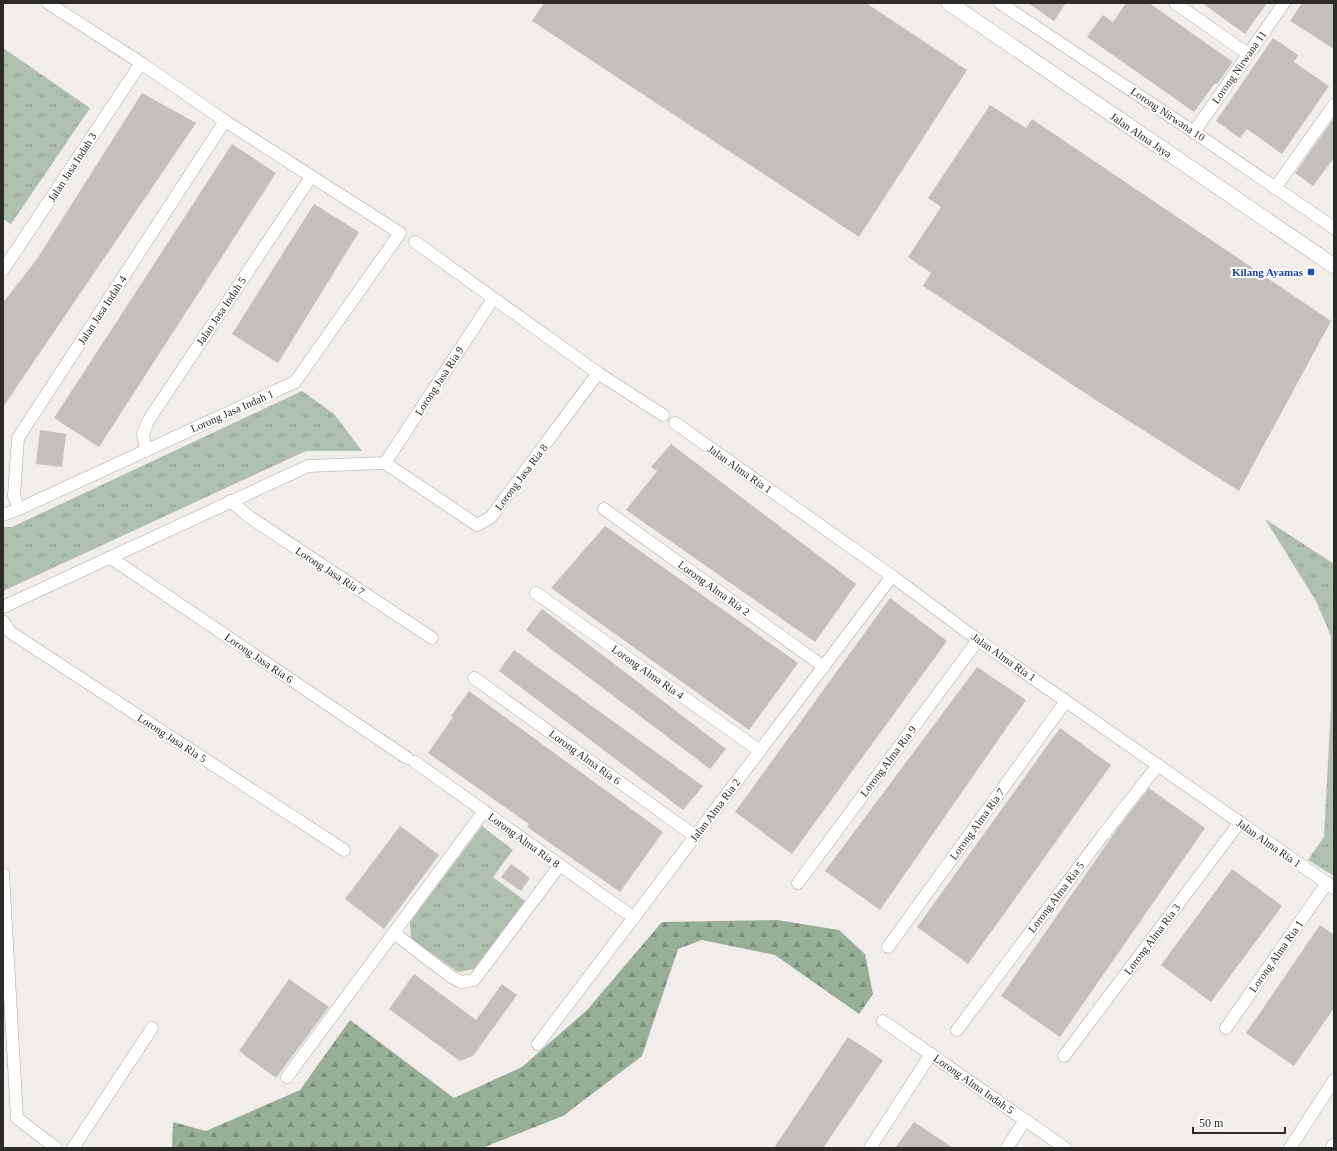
<svg xmlns="http://www.w3.org/2000/svg" width="1337" height="1151" font-family="Georgia,serif">
<style>
.grass{fill:url(#grass-tufts)}
.forest{fill:url(#forest-firs)}
.building{fill:#c3c0bb}
.lines{fill:none;stroke-linecap:round;stroke-linejoin:round}
.minor-casing{stroke:#adaaa5;stroke-width:13}
.tertiary-casing{stroke:#adaaa5;stroke-width:16}
.minor{stroke:#fff;stroke-width:12}
.tertiary{stroke:#fff;stroke-width:15}
.transit-dot{fill:#1a4fb4;stroke:#fff;stroke-width:1.5}
.labels{text-anchor:middle;stroke-width:4;stroke-linejoin:round;paint-order:stroke}
.street-label{font-size:11px;fill:#2c2b29;stroke:#fff}
.transit-label{font-size:11px;font-weight:bold;fill:#164399;stroke:#fff;text-anchor:end}
</style>
<defs>
<pattern id="grass-tufts" width="24" height="20" patternUnits="userSpaceOnUse"><rect width="24" height="20" fill="#b0c0af"/><path d="M3 7l-1-3M5 7V3M7 7l1-3M15 17l-1-3M17 17v-4M19 17l1-3" fill="none" stroke="#8f9c8e"/></pattern>
<pattern id="forest-firs" width="22" height="20" patternUnits="userSpaceOnUse"><rect width="22" height="20" fill="#98af97"/><path d="M5 1l3.5 6h-7zM16 11l3.5 6h-7z" fill="#7c8f7b"/></pattern>
</defs>
<rect width="100%" height="100%" fill="#f1ede9"/>
<!-- grass -->
<g class="grass">
<path d="M 3,48 L 90,108 L 11,224 L 3,219 Z"/>
<path d="M 302,391 L 334,414 L 362,451 L 306,451 L 3,591 L 3,527 L 12,527 Z"/>
<path d="M 1265,519 L 1334,564 L 1334,876 L 1308,860 L 1324,837 L 1331,708 L 1331,636 L 1316,601 Z"/>
<path d="M 482,826 L 513,850 L 493,877 L 525,901 L 474,969 L 458,972 L 411,939 L 410,922 Z"/>
</g>
<!-- forest -->
<path class="forest" d="M 777,920 L 839,930 L 865,954 L 873,994 L 859,1014 L 775,955 L 702,940 L 678,949 L 642,1056 L 563,1116 L 482,1148 L 172,1148 L 173,1122 L 206,1131 L 300,1090 L 350,1020 L 454,1098 L 522,1067 L 587,1010 L 662,922 Z"/>
<!-- building -->
<g class="building">
<path d="M 544,3 L 866,3 L 967,70 L 859,237 L 532,21 Z"/>
<path d="M 1028,3 L 1066,3 L 1054,21 Z"/>
<path d="M 1126,3 L 1149,3 L 1233,62 L 1217,84 L 1215,83 L 1194,112 L 1087,37 L 1103,15 L 1113,22 Z"/>
<path d="M 1202,3 L 1267,3 L 1245,34 Z"/>
<path d="M 1302,3 L 1334,3 L 1334,49 L 1290,21 Z"/>
<path d="M 1273,38 L 1298,55 L 1294,62 L 1329,86 L 1282,154 L 1247,129 L 1240,138 L 1216,121 Z"/>
<path d="M 142,93 L 196,123 L 3,407 L 3,303 L 37,259 Z"/>
<path d="M 990,105 L 1026,128 L 1032,119 L 1331,321 L 1239,491 L 1091,397 L 923,286 L 931,273 L 908,257 L 941,207 L 928,198 Z"/>
<path d="M 1334,118 L 1334,158 L 1313,186 L 1295,173 Z"/>
<path d="M 232,144 L 276,173 L 99,447 L 54,418 Z"/>
<path d="M 314,204 L 359,232 L 278,363 L 232,334 Z"/>
<path d="M 40,430 L 66,434 L 62,467 L 36,464 Z"/>
<path d="M 671,444 L 856,584 L 815,642 L 626,510 L 657,471 L 651,467 Z"/>
<path d="M 605,526 L 798,663 L 749,730 L 551,588 Z"/>
<path d="M 890,598 L 947,641 L 792,854 L 735,812 Z"/>
<path d="M 542,609 L 726,749 L 710,769 L 526,630 Z"/>
<path d="M 514,650 L 703,786 L 683,810 L 499,671 Z"/>
<path d="M 977,667 L 1026,700 L 880,910 L 825,871 Z"/>
<path d="M 469,691 L 663,832 L 620,892 L 527,827 L 529,824 L 428,753 L 453,717 L 451,716 Z"/>
<path d="M 1060,728 L 1111,765 L 968,964 L 917,927 Z"/>
<path d="M 1149,788 L 1205,828 L 1060,1037 L 1001,996 L 1120,825 Z"/>
<path d="M 400,826 L 439,855 L 384,929 L 345,899 Z"/>
<path d="M 511,864 L 530,878 L 521,891 L 501,877 Z"/>
<path d="M 1232,869 L 1282,906 L 1211,1002 L 1161,965 Z"/>
<path d="M 1320,925 L 1334,935 L 1334,1008 L 1294,1066 L 1246,1033 Z"/>
<path d="M 414,974 L 476,1020 L 502,984 L 517,995 L 473,1056 L 460,1061 L 389,1009 Z"/>
<path d="M 289,979 L 329,1007 L 276,1078 L 239,1051 Z"/>
<path d="M 848,1037 L 883,1060 L 823,1148 L 774,1148 Z"/>
<path d="M 914,1122 L 953,1148 L 895,1148 Z"/>
</g>
<g class="lines">
<!-- minor casing -->
<g class="minor-casing">
<g id="minor">
<path d="M 1000,3 L 1194,132 L 1334,228"/>
<path d="M 1175,3 L 1248,54"/>
<path d="M 1194,132 L 1284,3"/>
<path d="M 1275,188 L 1334,105"/>
<path d="M 415,242 L 598,373 L 663,415"/>
<path d="M 3,270 L 141,63"/>
<path d="M 675,423 L 892,576 L 978,640 L 1334,888"/>
<path d="M 146,451 L 143,434 L 148,421 L 311,177"/>
<path d="M 385,463 L 477,525 L 491,517 L 598,373"/>
<path d="M 385,463 L 493,299"/>
<path d="M 230,501 L 251,518 L 432,638"/>
<path d="M 19,509 L 14,496 L 18,438 L 225,121"/>
<path d="M 604,509 L 824,667"/>
<path d="M 3,515 L 19,509 L 295,382 L 400,233 L 225,121 L 141,63 L 48,3"/>
<path d="M 111,558 L 407,758"/>
<path d="M 536,593 L 760,751"/>
<path d="M 3,607 L 308,466 L 385,463"/>
<path d="M 3,621 L 10,632 L 344,850"/>
<path d="M 474,678 L 695,836"/>
<path d="M 415,762 L 634,918"/>
<path d="M 3,874 L 17,1118 L 56,1148"/>
<path d="M 798,883 L 978,640"/>
<path d="M 394,933 L 450,976 L 461,982 L 474,980 L 560,865"/>
<path d="M 888,947 L 1066,701"/>
<path d="M 883,1021 L 1065,1148"/>
<path d="M 1226,1028 L 1327,883"/>
<path d="M 957,1030 L 1103,835 L 1158,765"/>
<path d="M 538,1044 L 892,576"/>
<path d="M 1064,1056 L 1240,822"/>
<path d="M 287,1077 L 484,811"/>
<path d="M 73,1148 L 152,1028"/>
<path d="M 870,1148 L 931,1054"/>
<path d="M 1007,1148 L 1025,1120"/>
<path d="M 1290,1148 L 1334,1080"/>
</g>
</g>
<!-- tertiary casing -->
<g class="tertiary-casing">
<g id="tertiary">
<path d="M 949,3 L 1334,266"/>
<path d="M 1333,1148 L 1334,1146"/>
</g>
</g>
<!-- minor -->
<use href="#minor" class="minor"/>
<!-- tertiary -->
<use href="#tertiary" class="tertiary"/>
</g>
<!-- markers -->
<rect class="transit-dot" x="1307" y="268" width="8" height="8" rx="2"/>
<g class="labels">
<!-- street labels -->
<g class="street-label">
<text transform="translate(1239 67) rotate(-55)" y="4">Lorong Nirwana 11</text>
<text transform="translate(1168 114) rotate(34)" y="4">Lorong Nirwana 10</text>
<text transform="translate(1141 135) rotate(34)" y="4">Jalan Alma Jaya</text>
<text transform="translate(72 167) rotate(-57)" y="4">Jalan Jasa Indah 3</text>
<text transform="translate(102 310) rotate(-57)" y="4">Jalan Jasa Indah 4</text>
<text transform="translate(221 311) rotate(-56)" y="4">Jalan Jasa Indah 5</text>
<text transform="translate(439 381) rotate(-57)" y="4">Lorong Jasa Ria 9</text>
<text transform="translate(232 411) rotate(-24)" y="4">Lorong Jasa Indah 1</text>
<text transform="translate(740 469) rotate(35)" y="4">Jalan Alma Ria 1</text>
<text transform="translate(521 477) rotate(-53)" y="4">Lorong Jasa Ria 8</text>
<text transform="translate(330 571) rotate(33)" y="4">Lorong Jasa Ria 7</text>
<text transform="translate(714 588) rotate(36)" y="4">Lorong Alma Ria 2</text>
<text transform="translate(1004 657) rotate(35)" y="4">Jalan Alma Ria 1</text>
<text transform="translate(259 658) rotate(34)" y="4">Lorong Jasa Ria 6</text>
<text transform="translate(648 672) rotate(35)" y="4">Lorong Alma Ria 4</text>
<text transform="translate(172 738) rotate(33)" y="4">Lorong Jasa Ria 5</text>
<text transform="translate(585 757) rotate(36)" y="4">Lorong Alma Ria 6</text>
<text transform="translate(888 761) rotate(-53)" y="4">Lorong Alma Ria 9</text>
<text transform="translate(715 810) rotate(-53)" y="4">Jalan Alma Ria 2</text>
<text transform="translate(977 824) rotate(-54)" y="4">Lorong Alma Ria 7</text>
<text transform="translate(524 840) rotate(36)" y="4">Lorong Alma Ria 8</text>
<text transform="translate(1269 843) rotate(35)" y="4">Jalan Alma Ria 1</text>
<text transform="translate(1056 897) rotate(-53)" y="4">Lorong Alma Ria 5</text>
<text transform="translate(1152 939) rotate(-53)" y="4">Lorong Alma Ria 3</text>
<text transform="translate(1276 956) rotate(-55)" y="4">Lorong Alma Ria 1</text>
<text transform="translate(974 1084) rotate(35)" y="4">Lorong Alma Indah 5</text>
</g>
<!-- transit labels -->
<g class="transit-label">
<text x="1303" y="276">Kilang Ayamas</text>
</g>
</g>
<!-- border -->
<rect width="1337" height="1151" fill="none" stroke="#2c2b29" stroke-width="8"/>
<!-- scale -->
<path d="M1193 1127v6h92v-6" fill="none" stroke="#2c2b29" stroke-width="2"/>
<text x="1199" y="1127" font-size="12" fill="#2c2b29" stroke="#ffffff" stroke-width="3" paint-order="stroke">50 m</text>
</svg>
